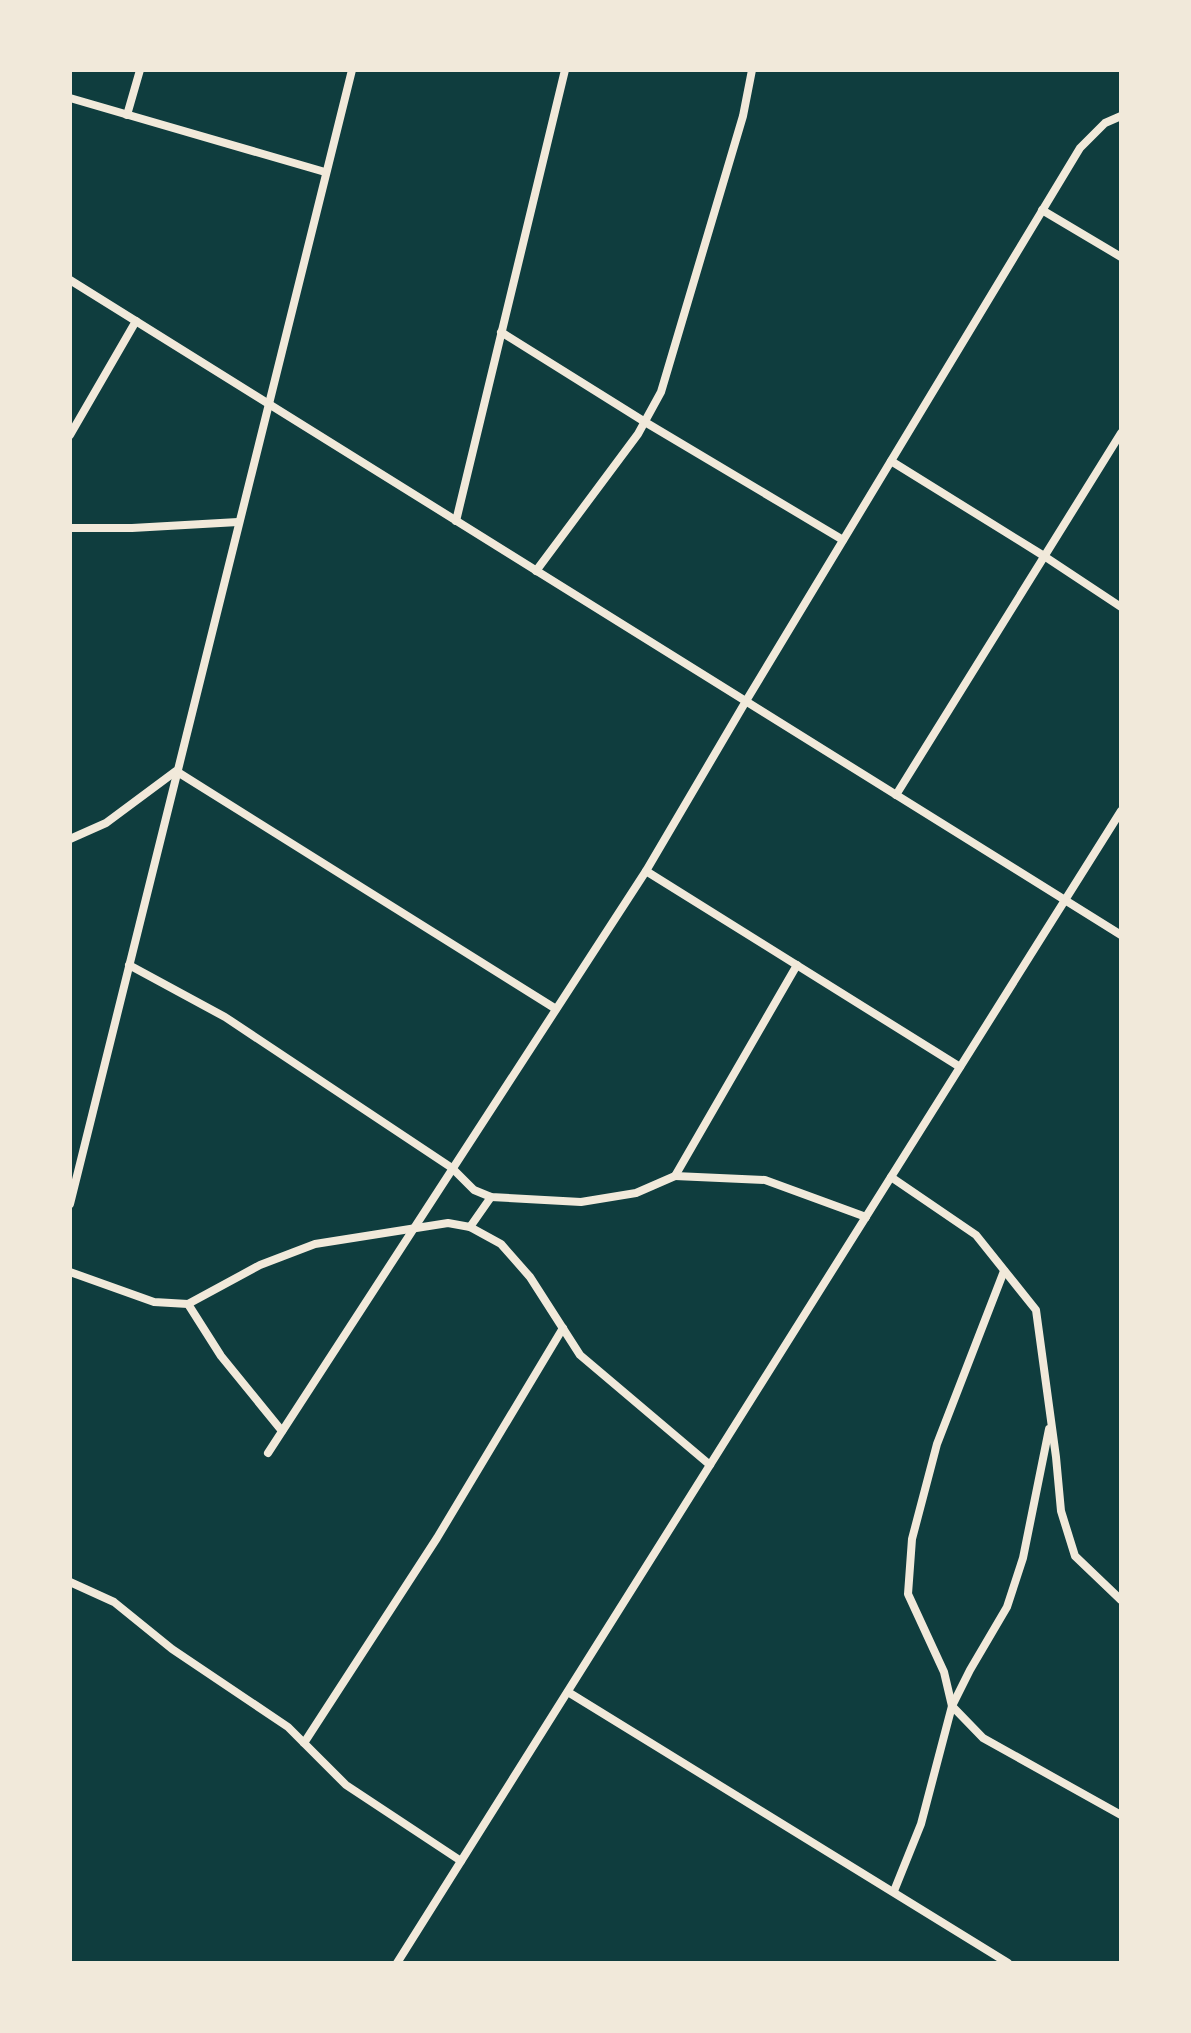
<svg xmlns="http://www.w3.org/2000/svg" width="1191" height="2033" font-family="Quicksand,sans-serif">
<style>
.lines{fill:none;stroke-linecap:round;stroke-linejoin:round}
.minor{stroke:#f1e9da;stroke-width:8}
</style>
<rect width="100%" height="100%" fill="#0f3d3e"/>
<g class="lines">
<!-- minor -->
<g class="minor">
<path d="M 70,98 L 325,172"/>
<path d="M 127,115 L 140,70"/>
<path d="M 1042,210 L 1121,257"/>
<path d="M 70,280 L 1121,935"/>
<path d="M 501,332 L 645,422 L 843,540"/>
<path d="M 70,435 L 136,321"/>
<path d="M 891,461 L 1044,556 L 1121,607"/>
<path d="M 456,521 L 565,70"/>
<path d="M 70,528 L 132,528 L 238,522"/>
<path d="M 536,571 L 638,434 L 661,392 L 743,116 L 752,70"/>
<path d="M 896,795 L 1121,433"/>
<path d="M 70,839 L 106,823 L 176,771 L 556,1009"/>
<path d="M 646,871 L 960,1067"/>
<path d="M 129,965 L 225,1017 L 452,1168 L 474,1190 L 491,1197 L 581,1202 L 636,1193 L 675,1176 L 797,965"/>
<path d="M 675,1176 L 765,1180 L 866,1217"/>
<path d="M 891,1177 L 976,1235 L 1036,1310 L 1056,1457 L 1061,1511 L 1075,1556 L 1121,1600"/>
<path d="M 70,1204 L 352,70"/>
<path d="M 470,1227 L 491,1197"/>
<path d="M 1004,1271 L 937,1444 L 912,1539 L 908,1594 L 944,1672 L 952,1706 L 983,1738 L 1121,1815"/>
<path d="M 70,1272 L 154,1302 L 188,1304 L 221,1356 L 282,1431"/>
<path d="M 188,1304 L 260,1265 L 315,1244 L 448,1223 L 470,1227 L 501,1244 L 530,1277 L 580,1355 L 710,1465"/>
<path d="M 268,1453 L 646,871 L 746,701 L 1080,148 L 1105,123 L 1121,116"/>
<path d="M 70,1582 L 114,1602 L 172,1649 L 288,1727 L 346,1785 L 461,1861"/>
<path d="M 568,1692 L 1008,1963"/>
<path d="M 304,1743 L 437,1538 L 563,1328"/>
<path d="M 894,1891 L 921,1824 L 952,1706 L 970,1670 L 1007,1607 L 1023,1558 L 1049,1429"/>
<path d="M 397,1963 L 1121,811"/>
</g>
</g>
<!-- border -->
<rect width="1191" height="2033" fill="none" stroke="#f1e9da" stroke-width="144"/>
</svg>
